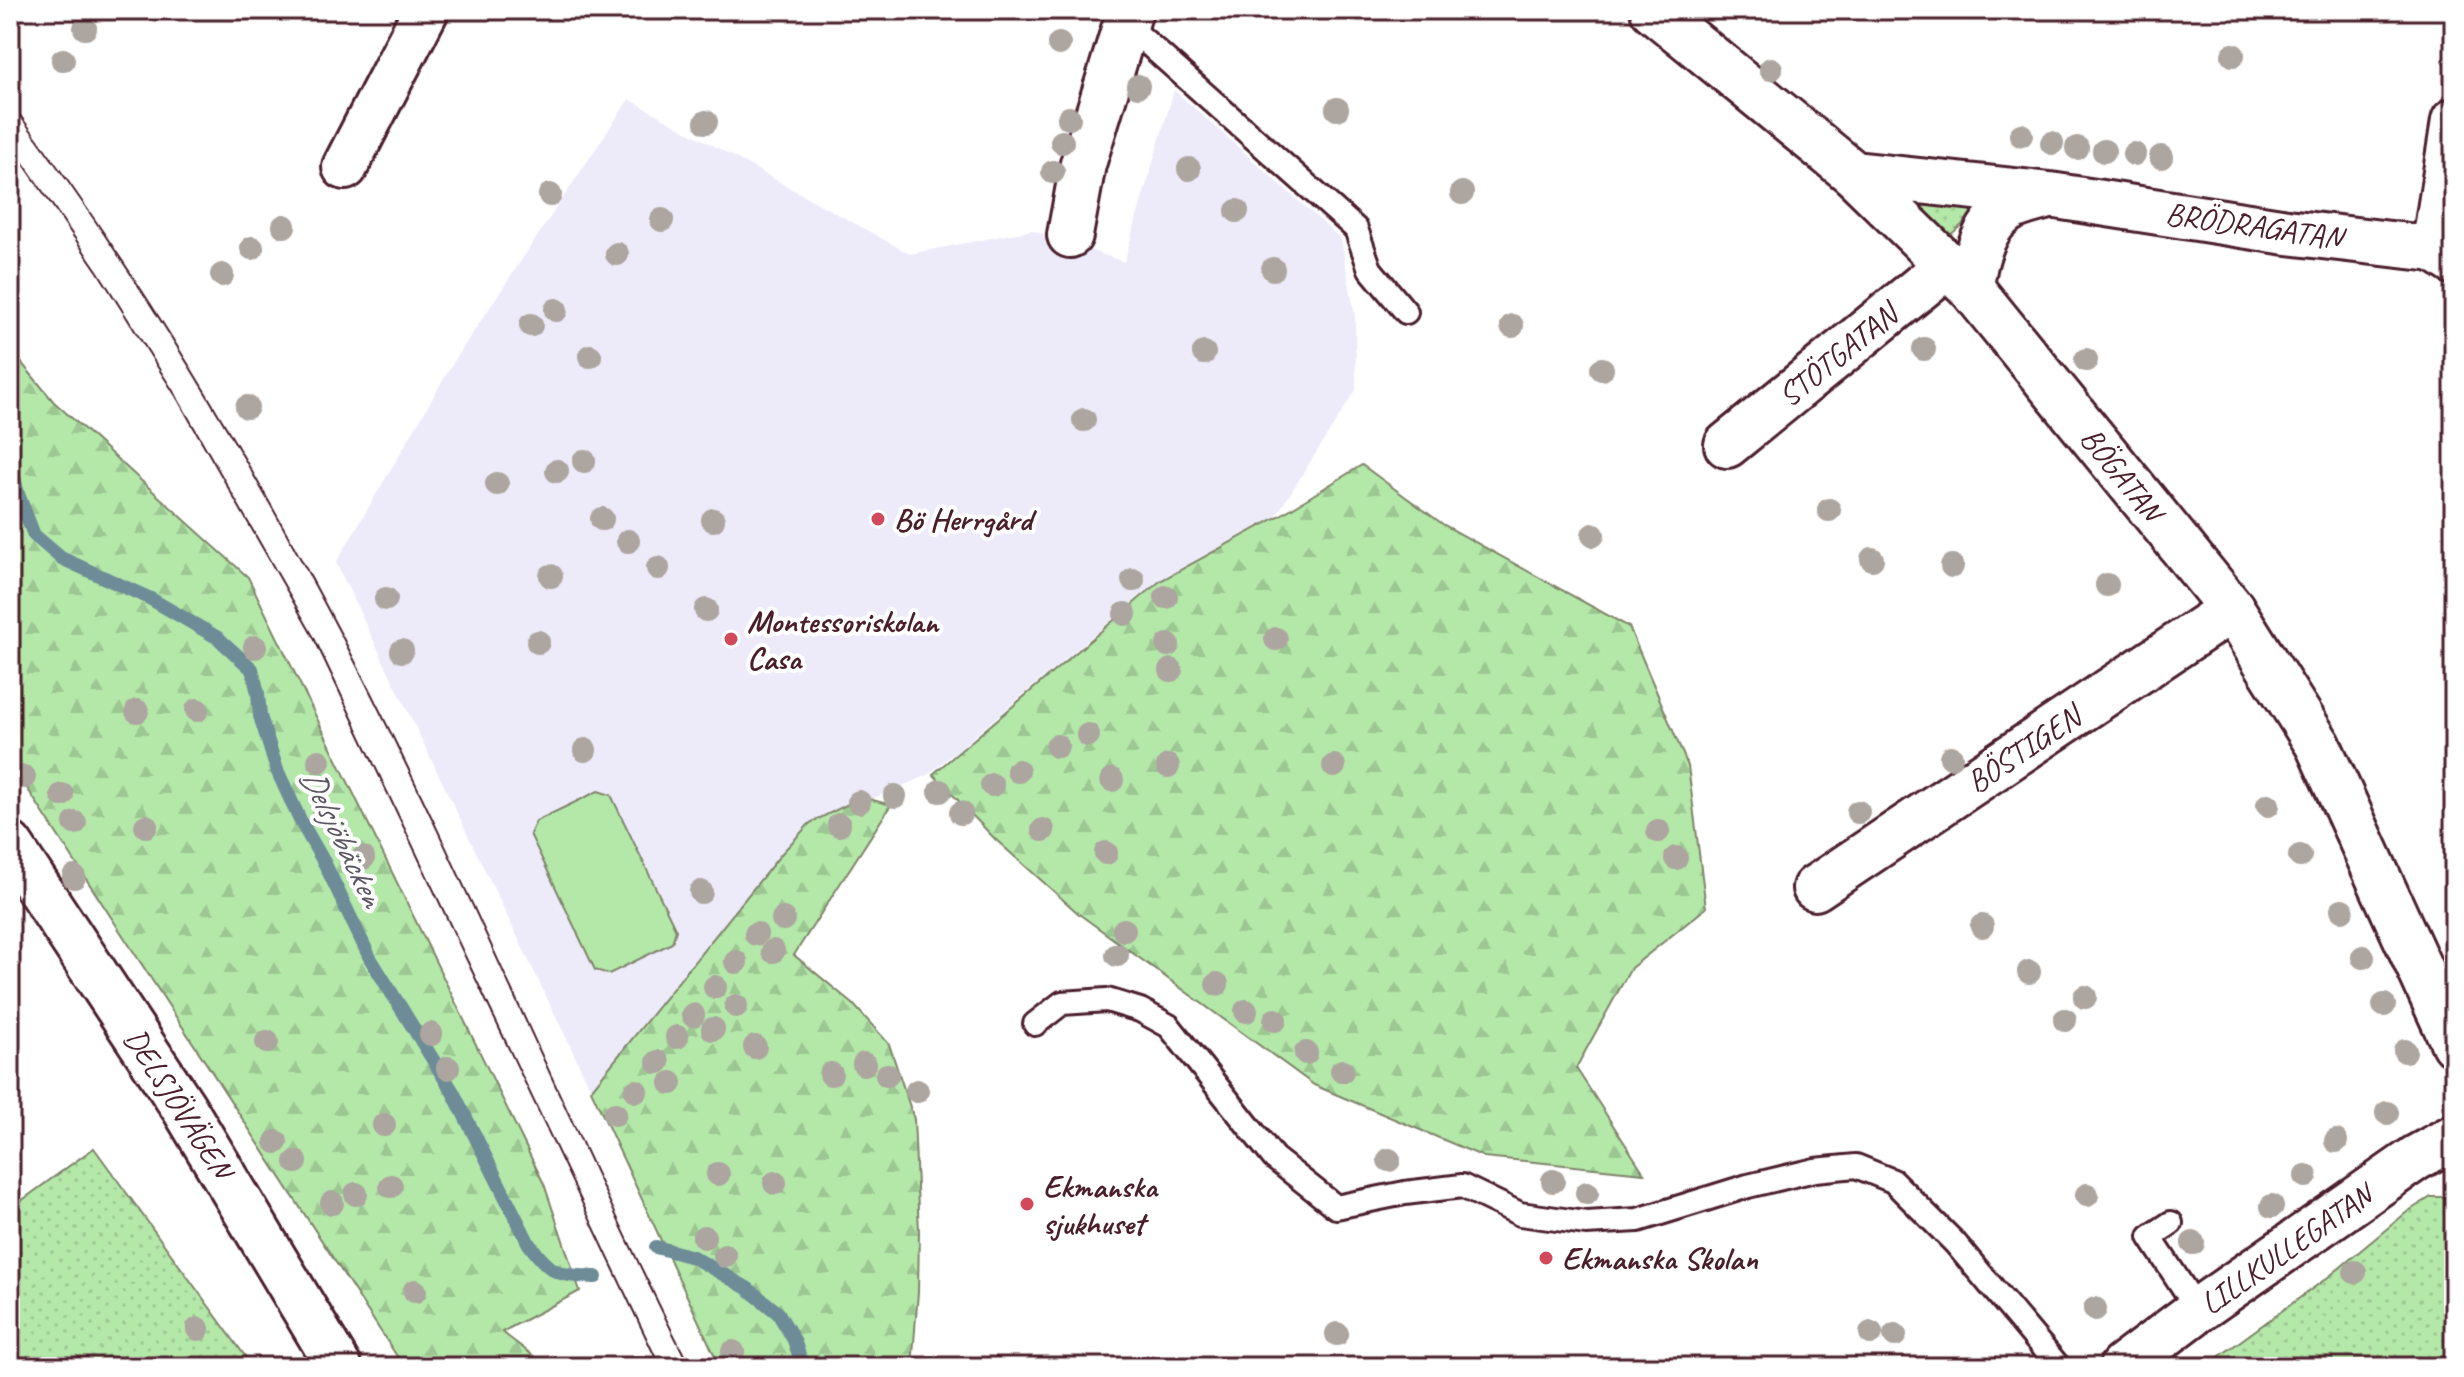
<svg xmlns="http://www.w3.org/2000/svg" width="2464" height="1377" font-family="Caveat,sans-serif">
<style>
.built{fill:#edebfa}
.grass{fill:url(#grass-dots);stroke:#7f846a;stroke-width:2}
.forest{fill:url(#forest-firs);stroke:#7f846a;stroke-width:2}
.garden{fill:#b4e8a9;stroke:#7f846a;stroke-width:2}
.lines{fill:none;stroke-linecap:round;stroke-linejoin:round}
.stream{stroke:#6d8c98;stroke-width:14}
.service-casing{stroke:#4a1f2b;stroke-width:28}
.minor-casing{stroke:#4a1f2b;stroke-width:50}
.tertiary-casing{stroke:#4a1f2b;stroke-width:50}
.service{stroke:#fff;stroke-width:22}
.minor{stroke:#fff;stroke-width:44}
.tertiary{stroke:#fff;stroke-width:44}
.tram{stroke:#4a1f2b;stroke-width:2}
.tree{fill:#ada59f}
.poi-dot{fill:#d1495b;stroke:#fff;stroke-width:3}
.labels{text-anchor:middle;stroke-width:8;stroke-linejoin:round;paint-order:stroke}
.street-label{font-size:32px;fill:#4a1f2b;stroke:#fff}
.poi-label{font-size:32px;font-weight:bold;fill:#4a1f2b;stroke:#fff;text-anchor:start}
.water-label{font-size:34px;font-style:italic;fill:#5c5662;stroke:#fff}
</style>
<defs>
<pattern id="grass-dots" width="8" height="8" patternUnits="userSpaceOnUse" patternTransform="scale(2)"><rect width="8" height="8" fill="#b4e8a9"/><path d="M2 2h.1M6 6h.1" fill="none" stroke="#9cc792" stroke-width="1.8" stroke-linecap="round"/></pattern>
<pattern id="forest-firs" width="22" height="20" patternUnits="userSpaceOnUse" patternTransform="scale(2)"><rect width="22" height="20" fill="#b4e8a9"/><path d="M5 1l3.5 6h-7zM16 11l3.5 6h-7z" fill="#9cc792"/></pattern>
</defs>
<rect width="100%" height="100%" fill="#fff"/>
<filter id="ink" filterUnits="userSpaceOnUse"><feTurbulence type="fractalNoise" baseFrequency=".0125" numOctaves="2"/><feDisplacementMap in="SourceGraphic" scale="16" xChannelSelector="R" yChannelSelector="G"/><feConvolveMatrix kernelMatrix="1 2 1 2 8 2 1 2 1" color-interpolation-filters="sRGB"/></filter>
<g filter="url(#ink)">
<!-- built -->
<path class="built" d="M 1174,90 L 1341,239 L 1355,315 L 1356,390 L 1276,516 L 1159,580 L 928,775 L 809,826 L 784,850 L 591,1089 L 336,563 L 456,358 L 629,99 L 910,254 L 1032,230 L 1124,262 Z"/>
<!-- grass -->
<g class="grass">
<path d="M 1897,186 L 1984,206 L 1949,236 Z"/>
<path d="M 94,1148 L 253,1367 L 10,1367 L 10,1209 Z"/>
<path d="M 2431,1197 L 2454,1197 L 2454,1367 L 2205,1367 L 2331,1275 L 2407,1212 Z"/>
</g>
<!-- forest -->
<g class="forest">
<path d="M 10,349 L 54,402 L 248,577 L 544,1184 L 580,1291 L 502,1332 L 548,1367 L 404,1367 L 10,762 Z"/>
<path d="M 1362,465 L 1444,525 L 1629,627 L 1688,766 L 1706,908 L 1631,968 L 1576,1068 L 1644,1173 L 1484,1157 L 1314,1085 L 1079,914 L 995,839 L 933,774 L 1160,581 L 1279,516 Z"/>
<path d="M 862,797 L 891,805 L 794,955 L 853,1004 L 889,1044 L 914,1119 L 919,1232 L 918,1292 L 912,1367 L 720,1367 L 591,1090 L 782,853 L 810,823 Z"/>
</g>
<!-- garden -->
<path class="garden" d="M 598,791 L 611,795 L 676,930 L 672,943 L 609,974 L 595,970 L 530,834 L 536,821 Z"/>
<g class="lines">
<!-- stream -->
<g class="stream">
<path d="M 10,460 L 18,494 L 34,535 L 61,558 L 151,599 L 218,638 L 252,669 L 258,693 L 260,716 L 277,770 L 300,820 L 325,864 L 370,958 L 453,1092 L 529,1244 C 553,1276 558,1275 596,1277"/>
<path d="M 656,1247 L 693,1257 L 747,1288 L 778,1313 L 794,1340 L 803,1367"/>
</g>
<!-- service casing -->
<g class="service-casing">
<g id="service">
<path d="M 1126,24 L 1356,229 L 1370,269 L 1406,312"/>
<path d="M 1035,1024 L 1062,1003 L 1107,1000 L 1140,1010 L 1169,1026 L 1274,1158 L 1336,1207 L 1405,1193 L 1462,1186 L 1520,1214 L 1586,1223 L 1638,1220 L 1748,1186 L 1815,1170 L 1856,1166 L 1893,1181 L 1955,1243 L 2059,1367"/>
<path d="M 2171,1223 L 2150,1237 L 2198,1310"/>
</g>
</g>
<!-- minor casing -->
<g class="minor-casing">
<g id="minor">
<path d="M 1653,10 L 1854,174 L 1971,288 L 2232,609 L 2318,745 L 2454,1044"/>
<path d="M 345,167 L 426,10"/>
<path d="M 1854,174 L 2050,195 L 2287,232 L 2434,249 L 2454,262"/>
<path d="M 1070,235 L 1083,164 L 1130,10"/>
<path d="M 2434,249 L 2454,121"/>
<path d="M 1971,288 C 1974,259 1984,221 2013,207 C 2024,202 2037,199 2049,196"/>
<path d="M 1727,445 L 1948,265"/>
<path d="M 1815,888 L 2232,609"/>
<path d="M 2122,1367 L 2198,1310 L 2416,1158 L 2454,1137"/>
</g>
</g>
<!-- tertiary casing -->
<g class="tertiary-casing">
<path id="tertiary" d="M 10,845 L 184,1108 L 339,1367"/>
</g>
<!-- service -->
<use href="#service" class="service"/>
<!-- minor -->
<use href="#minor" class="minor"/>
<!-- tertiary -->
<use href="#tertiary" class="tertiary"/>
<!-- tram -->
<g class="tram">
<path d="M 10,102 C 138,271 247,454 345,642 C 468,880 569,1128 690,1367"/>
<path d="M 10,144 L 98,272 L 176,396 L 314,638 L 660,1367"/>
</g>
</g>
<!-- trees -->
<g class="tree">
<circle cx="85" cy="28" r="12"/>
<circle cx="1059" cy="44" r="12"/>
<circle cx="2233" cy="55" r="12"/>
<circle cx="63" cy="60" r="12"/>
<circle cx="1771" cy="69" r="12"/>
<circle cx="1138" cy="86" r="12"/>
<circle cx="1337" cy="109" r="12"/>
<circle cx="1069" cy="118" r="12"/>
<circle cx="706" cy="122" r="12"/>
<circle cx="2021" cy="135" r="12"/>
<circle cx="1062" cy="142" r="12"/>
<circle cx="2052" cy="143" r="12"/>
<circle cx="2077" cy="148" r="12"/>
<circle cx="2104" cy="151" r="12"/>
<circle cx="2134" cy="154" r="12"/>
<circle cx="2161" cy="157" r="12"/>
<circle cx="1189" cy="169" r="12"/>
<circle cx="1053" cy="172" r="12"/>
<circle cx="1462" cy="193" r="12"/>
<circle cx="550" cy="195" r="12"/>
<circle cx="1237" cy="211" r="12"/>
<circle cx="662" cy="220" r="12"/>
<circle cx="284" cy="226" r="12"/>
<circle cx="252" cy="248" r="12"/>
<circle cx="617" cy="254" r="12"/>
<circle cx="1273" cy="269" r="12"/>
<circle cx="222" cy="275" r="12"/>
<circle cx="556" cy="310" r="12"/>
<circle cx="531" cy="325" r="12"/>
<circle cx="1512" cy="326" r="12"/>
<circle cx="1924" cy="349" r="12"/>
<circle cx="1204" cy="353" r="12"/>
<circle cx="590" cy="356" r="12"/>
<circle cx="2086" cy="360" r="12"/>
<circle cx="1602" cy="369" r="12"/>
<circle cx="247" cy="407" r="12"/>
<circle cx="1084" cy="420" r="12"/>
<circle cx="584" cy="461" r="12"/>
<circle cx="557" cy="471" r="12"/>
<circle cx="497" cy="484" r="12"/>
<circle cx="1829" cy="510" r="12"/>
<circle cx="602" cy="519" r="12"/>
<circle cx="713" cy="520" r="12"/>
<circle cx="1593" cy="535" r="12"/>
<circle cx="628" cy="541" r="12"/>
<circle cx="1872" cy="559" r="12"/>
<circle cx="1952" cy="566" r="12"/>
<circle cx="658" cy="568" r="12"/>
<circle cx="551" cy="576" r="12"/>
<circle cx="1133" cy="580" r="12"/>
<circle cx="2107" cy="585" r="12"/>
<circle cx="1166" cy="597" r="12"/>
<circle cx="386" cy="599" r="12"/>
<circle cx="706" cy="610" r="12"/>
<circle cx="1125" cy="614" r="12"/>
<circle cx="1276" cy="639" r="12"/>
<circle cx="538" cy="642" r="12"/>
<circle cx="1168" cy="645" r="12"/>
<circle cx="255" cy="647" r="12"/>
<circle cx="402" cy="651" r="12"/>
<circle cx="1171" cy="670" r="12"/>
<circle cx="197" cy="710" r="12"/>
<circle cx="137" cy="711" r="12"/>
<circle cx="1088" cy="735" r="12"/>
<circle cx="1057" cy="746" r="12"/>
<circle cx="585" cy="750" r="12"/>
<circle cx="1951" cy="757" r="12"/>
<circle cx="319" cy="761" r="12"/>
<circle cx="1168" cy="766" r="12"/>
<circle cx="1334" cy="766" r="12"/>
<circle cx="1018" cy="771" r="12"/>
<circle cx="24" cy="777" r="12"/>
<circle cx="1112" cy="780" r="12"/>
<circle cx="992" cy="785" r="12"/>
<circle cx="940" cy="791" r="12"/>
<circle cx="62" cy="795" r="12"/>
<circle cx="895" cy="796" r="12"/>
<circle cx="859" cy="802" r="12"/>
<circle cx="2268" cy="805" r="12"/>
<circle cx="1858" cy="812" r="12"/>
<circle cx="961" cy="813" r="12"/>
<circle cx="75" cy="823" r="12"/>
<circle cx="839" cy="825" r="12"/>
<circle cx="146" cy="826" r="12"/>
<circle cx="1043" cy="830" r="12"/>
<circle cx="1658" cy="831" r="12"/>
<circle cx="1106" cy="853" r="12"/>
<circle cx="2300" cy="856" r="12"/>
<circle cx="363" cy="858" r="12"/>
<circle cx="1676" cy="858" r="12"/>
<circle cx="74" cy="877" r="12"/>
<circle cx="701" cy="892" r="12"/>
<circle cx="2342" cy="910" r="12"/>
<circle cx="783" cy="919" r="12"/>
<circle cx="1982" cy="926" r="12"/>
<circle cx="1124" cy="930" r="12"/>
<circle cx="756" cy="934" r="12"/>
<circle cx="773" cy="951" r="12"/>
<circle cx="1117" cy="955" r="12"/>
<circle cx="2363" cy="957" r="12"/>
<circle cx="736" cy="962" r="12"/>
<circle cx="2029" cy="972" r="12"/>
<circle cx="1217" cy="984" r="12"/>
<circle cx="715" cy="987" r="12"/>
<circle cx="2085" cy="997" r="12"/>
<circle cx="2384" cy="1005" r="12"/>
<circle cx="736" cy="1006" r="12"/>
<circle cx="1246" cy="1011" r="12"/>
<circle cx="693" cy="1015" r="12"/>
<circle cx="1275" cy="1020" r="12"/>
<circle cx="2065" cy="1020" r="12"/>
<circle cx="713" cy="1029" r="12"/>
<circle cx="431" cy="1034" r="12"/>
<circle cx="677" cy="1037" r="12"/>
<circle cx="267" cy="1042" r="12"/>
<circle cx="755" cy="1047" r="12"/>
<circle cx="2405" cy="1051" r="12"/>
<circle cx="1306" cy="1053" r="12"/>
<circle cx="658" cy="1062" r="12"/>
<circle cx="864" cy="1064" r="12"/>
<circle cx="448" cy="1068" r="12"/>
<circle cx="1342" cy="1071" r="12"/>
<circle cx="831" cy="1074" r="12"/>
<circle cx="887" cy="1075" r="12"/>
<circle cx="671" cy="1083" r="12"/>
<circle cx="636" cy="1091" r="12"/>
<circle cx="917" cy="1091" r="12"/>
<circle cx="2387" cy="1113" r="12"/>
<circle cx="615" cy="1114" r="12"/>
<circle cx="384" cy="1125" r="12"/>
<circle cx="2336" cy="1141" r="12"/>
<circle cx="276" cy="1142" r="12"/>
<circle cx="1389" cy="1160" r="12"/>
<circle cx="296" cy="1162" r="12"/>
<circle cx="718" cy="1174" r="12"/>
<circle cx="2306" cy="1176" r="12"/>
<circle cx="1553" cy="1181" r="12"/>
<circle cx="775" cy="1183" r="12"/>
<circle cx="391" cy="1186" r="12"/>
<circle cx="1587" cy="1193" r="12"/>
<circle cx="356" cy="1194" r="12"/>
<circle cx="2087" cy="1195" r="12"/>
<circle cx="332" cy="1203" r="12"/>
<circle cx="2272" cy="1206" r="12"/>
<circle cx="704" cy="1237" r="12"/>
<circle cx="2193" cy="1243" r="12"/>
<circle cx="725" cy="1256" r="12"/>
<circle cx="2355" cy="1272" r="12"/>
<circle cx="415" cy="1291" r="12"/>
<circle cx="2095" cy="1309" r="12"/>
<circle cx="198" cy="1329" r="12"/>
<circle cx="1871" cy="1333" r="12"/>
<circle cx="1337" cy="1334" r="12"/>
<circle cx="1895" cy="1335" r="12"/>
<circle cx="733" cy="1352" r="12"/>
</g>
</g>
<!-- markers -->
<g class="poi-dot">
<circle cx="878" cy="519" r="8"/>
<circle cx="731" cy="639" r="8"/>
<circle cx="1027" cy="1204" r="8"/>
<circle cx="1546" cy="1258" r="8"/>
</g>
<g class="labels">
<!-- street labels -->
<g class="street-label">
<text transform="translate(2254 225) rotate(8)" y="11">BRÖDRAGATAN</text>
<text transform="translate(1837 355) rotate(-39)" y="11">STÖTGATAN</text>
<text transform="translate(2122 474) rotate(51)" y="11">BÖGATAN</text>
<text transform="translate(2023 749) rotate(-34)" y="11">BÖSTIGEN</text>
<text transform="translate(179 1103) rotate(57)" y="11">DELSJÖVÄGEN</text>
<text transform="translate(2286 1249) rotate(-35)" y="11">LILLKULLEGATAN</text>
</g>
<!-- poi labels -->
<g class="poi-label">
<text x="894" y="530">Bö Herrgård</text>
<text x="747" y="632">Montessoriskolan<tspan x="747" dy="37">Casa</tspan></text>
<text x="1043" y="1197">Ekmanska<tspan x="1043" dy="37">sjukhuset</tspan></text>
<text x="1562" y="1269">Ekmanska Skolan</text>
</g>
<!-- water labels -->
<g class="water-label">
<text transform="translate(343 837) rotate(64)" y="12">Delsjöbäcken</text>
</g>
</g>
<!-- margin -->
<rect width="2464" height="1377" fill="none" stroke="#fff" stroke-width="40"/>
<rect x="20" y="20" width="2424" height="1337" fill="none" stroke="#4a1f2b" stroke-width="3" filter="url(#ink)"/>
</svg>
